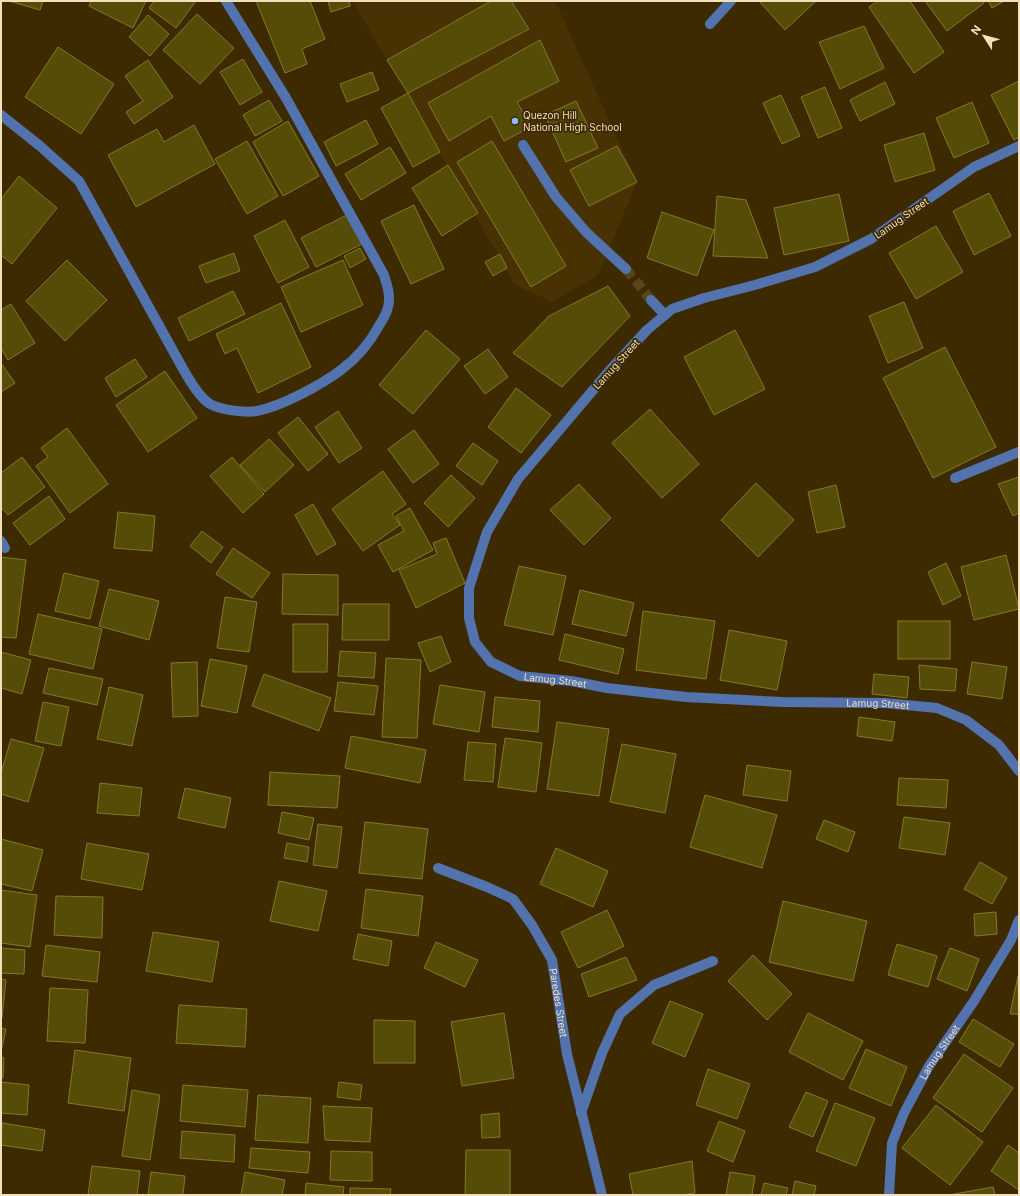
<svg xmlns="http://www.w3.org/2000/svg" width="1020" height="1196" font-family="Inter,sans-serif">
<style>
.built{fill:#483204}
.building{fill:#554d07;stroke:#847924}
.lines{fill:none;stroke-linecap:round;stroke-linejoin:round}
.minor-tunnel{stroke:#58451c;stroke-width:10;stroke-dasharray:10 5;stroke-linecap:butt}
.minor{stroke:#5373ae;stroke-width:10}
.poi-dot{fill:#91b8fd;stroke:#3d2a00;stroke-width:1.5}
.labels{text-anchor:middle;stroke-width:3.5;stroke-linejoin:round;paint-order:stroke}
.poi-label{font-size:10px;fill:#f4dfbc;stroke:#3d2a00;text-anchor:start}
.street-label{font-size:10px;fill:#f4dfbc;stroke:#3d2a00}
</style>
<rect width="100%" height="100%" fill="#3d2a00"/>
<!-- built -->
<path class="built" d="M 353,1 L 555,1 L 637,182 L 598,275 L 552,302 L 515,285 Z"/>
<!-- building -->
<g class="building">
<path d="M 9,1 L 43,1 L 40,10 Z"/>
<path d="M 91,1 L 146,1 L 133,28 L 89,6 Z"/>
<path d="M 154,1 L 196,1 L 176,28 L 149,8 Z"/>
<path d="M 256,1 L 310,1 L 325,39 L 302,49 L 307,64 L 285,73 Z"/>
<path d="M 328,1 L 349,1 L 350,6 L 331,12 Z"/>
<path d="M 491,1 L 511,1 L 529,29 L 408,93 L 387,60 Z"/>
<path d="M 762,1 L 816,1 L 785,30 L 760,2 Z"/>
<path d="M 878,1 L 910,1 L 944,52 L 914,73 L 869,7 Z"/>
<path d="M 925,1 L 983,1 L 984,3 L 947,31 Z"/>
<path d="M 988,1 L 1004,1 L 992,8 Z"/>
<path d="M 197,14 L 234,48 L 200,84 L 163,50 Z"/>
<path d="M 148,15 L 169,34 L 150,56 L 129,37 Z"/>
<path d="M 864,26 L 884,68 L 840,89 L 819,42 Z"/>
<path d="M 540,40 L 559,81 L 517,102 L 531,127 L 504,141 L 491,116 L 449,141 L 428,103 Z"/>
<path d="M 58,47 L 114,84 L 81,134 L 25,97 Z"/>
<path d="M 243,59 L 262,92 L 240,105 L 220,72 Z"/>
<path d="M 148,60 L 173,97 L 134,124 L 126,112 L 143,101 L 125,76 Z"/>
<path d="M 372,72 L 379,90 L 347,102 L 340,84 Z"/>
<path d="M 1019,81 L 1019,137 L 1014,140 L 991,95 Z"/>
<path d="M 885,82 L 895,104 L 860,121 L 850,100 Z"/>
<path d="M 825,87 L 842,128 L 818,138 L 801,97 Z"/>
<path d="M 408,93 L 440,152 L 413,167 L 381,108 Z"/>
<path d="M 781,95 L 800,136 L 782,144 L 763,103 Z"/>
<path d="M 269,100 L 282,121 L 255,136 L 243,115 Z"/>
<path d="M 576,101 L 598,148 L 566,162 L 545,115 Z"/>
<path d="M 972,102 L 989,143 L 954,158 L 936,118 Z"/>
<path d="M 366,120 L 378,144 L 336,166 L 324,142 Z"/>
<path d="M 288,121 L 319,176 L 283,196 L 253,142 Z"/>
<path d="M 194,125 L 215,164 L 136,207 L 108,155 L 157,129 L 164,142 Z"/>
<path d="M 924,133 L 935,170 L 895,182 L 884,145 Z"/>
<path d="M 247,141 L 278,196 L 247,214 L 215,159 Z"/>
<path d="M 492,141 L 566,266 L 531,287 L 457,162 Z"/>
<path d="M 617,146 L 637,182 L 589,206 L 570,170 Z"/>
<path d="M 390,147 L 406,173 L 361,200 L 345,174 Z"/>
<path d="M 448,165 L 478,213 L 442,236 L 412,188 Z"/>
<path d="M 19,176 L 57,208 L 12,264 L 1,255 L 1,199 Z"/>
<path d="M 989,193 L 1011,236 L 974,255 L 953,211 Z"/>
<path d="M 839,194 L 849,241 L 784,255 L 774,208 Z"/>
<path d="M 717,196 L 746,200 L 768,258 L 713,256 Z"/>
<path d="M 414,205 L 444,269 L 411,284 L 381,221 Z"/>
<path d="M 662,212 L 714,230 L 697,276 L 647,258 Z"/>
<path d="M 347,215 L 362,244 L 316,267 L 301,238 Z"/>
<path d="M 285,220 L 309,267 L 278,283 L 254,236 Z"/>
<path d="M 936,226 L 963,272 L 916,299 L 889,253 Z"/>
<path d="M 360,248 L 366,259 L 350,268 L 344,256 Z"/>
<path d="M 234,253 L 240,271 L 206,283 L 199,266 Z"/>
<path d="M 500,254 L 507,268 L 493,276 L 485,262 Z"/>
<path d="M 67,260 L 107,300 L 65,341 L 26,301 Z"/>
<path d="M 343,260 L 363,305 L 301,332 L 281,287 Z"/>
<path d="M 608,286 L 630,316 L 562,387 L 513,353 L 549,316 Z"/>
<path d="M 233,291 L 245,314 L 189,341 L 178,318 Z"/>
<path d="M 904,302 L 923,348 L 888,363 L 869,316 Z"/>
<path d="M 281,303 L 311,367 L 258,393 L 237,348 L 225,354 L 216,334 Z"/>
<path d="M 11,304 L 35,343 L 8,360 L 1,348 L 1,310 Z"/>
<path d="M 426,330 L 460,359 L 413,414 L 379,385 Z"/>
<path d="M 735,330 L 765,389 L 714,415 L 684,357 Z"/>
<path d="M 945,347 L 996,447 L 933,478 L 883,378 Z"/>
<path d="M 488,349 L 508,377 L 485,394 L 464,366 Z"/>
<path d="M 135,359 L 147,377 L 116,397 L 105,378 Z"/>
<path d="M 1,363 L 15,383 L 1,392 Z"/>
<path d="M 165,371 L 197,418 L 148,452 L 116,405 Z"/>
<path d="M 516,388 L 551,415 L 521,453 L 488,427 Z"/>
<path d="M 650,409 L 699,464 L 662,498 L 612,443 Z"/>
<path d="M 338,411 L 362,448 L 339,463 L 315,427 Z"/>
<path d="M 298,417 L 328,454 L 308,471 L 278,433 Z"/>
<path d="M 67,428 L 108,484 L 70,513 L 36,466 L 48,457 L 41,448 Z"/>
<path d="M 414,430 L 439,464 L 413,483 L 388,449 Z"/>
<path d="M 269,439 L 294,465 L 265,492 L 240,465 Z"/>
<path d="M 473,443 L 498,461 L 482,485 L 456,466 Z"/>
<path d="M 22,457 L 45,487 L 8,515 L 1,507 L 1,473 Z"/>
<path d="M 232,457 L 264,494 L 243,513 L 210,476 Z"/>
<path d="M 383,471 L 406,504 L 392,514 L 400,525 L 363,551 L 332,509 Z"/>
<path d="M 451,475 L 475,498 L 448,527 L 424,503 Z"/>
<path d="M 1019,477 L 1019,513 L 1013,516 L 998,484 Z"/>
<path d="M 756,483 L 794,520 L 758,557 L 721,520 Z"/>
<path d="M 579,484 L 611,518 L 584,545 L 550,510 Z"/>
<path d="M 836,485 L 845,527 L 817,533 L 808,492 Z"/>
<path d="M 49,496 L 65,519 L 30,545 L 13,523 Z"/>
<path d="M 313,504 L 336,544 L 317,555 L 295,515 Z"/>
<path d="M 410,508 L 433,550 L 393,572 L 378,545 L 404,531 L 396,516 Z"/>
<path d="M 118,512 L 155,516 L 152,551 L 114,548 Z"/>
<path d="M 202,531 L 223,547 L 211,563 L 190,546 Z"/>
<path d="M 446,538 L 465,583 L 416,608 L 399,570 L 437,554 L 433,543 Z"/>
<path d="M 233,548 L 270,573 L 252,598 L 216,574 Z"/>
<path d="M 1006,555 L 1019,609 L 974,620 L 961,567 Z"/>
<path d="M 1,557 L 26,560 L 16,638 L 1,637 Z"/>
<path d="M 946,563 L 961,596 L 943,605 L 928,572 Z"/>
<path d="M 519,566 L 566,576 L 553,635 L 504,625 Z"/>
<path d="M 64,573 L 99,581 L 90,619 L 55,611 Z"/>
<path d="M 283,574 L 338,575 L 338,615 L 282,614 Z"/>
<path d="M 109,589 L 159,601 L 149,640 L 99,626 Z"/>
<path d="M 580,590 L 634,603 L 626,636 L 572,624 Z"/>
<path d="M 225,597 L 257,602 L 249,652 L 217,648 Z"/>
<path d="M 343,604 L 389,604 L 389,640 L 342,640 Z"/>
<path d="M 643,611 L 715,621 L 706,679 L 636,670 Z"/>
<path d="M 38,614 L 102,629 L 93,669 L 29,654 Z"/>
<rect x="898" y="621" width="52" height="38"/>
<path d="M 293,624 L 328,624 L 327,672 L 293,672 Z"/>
<path d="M 729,630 L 787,641 L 777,690 L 720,680 Z"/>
<path d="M 565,634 L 624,649 L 618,674 L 559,660 Z"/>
<path d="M 441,636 L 451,662 L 430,672 L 418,643 Z"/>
<path d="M 340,651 L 376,653 L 374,678 L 338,676 Z"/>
<path d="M 1,652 L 31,660 L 22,694 L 1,688 Z"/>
<path d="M 386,658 L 421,660 L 417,738 L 382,737 Z"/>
<path d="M 210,659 L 247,666 L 237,713 L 201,706 Z"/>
<path d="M 197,662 L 198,716 L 173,717 L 171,663 Z"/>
<path d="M 972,662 L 1007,667 L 1002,699 L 967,694 Z"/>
<path d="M 919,665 L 957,669 L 955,691 L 920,689 Z"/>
<path d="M 49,668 L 103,679 L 97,705 L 43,693 Z"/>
<path d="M 264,674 L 331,698 L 319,731 L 252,706 Z"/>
<path d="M 874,674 L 909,677 L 907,698 L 872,694 Z"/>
<path d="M 338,682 L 378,686 L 374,715 L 334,711 Z"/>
<path d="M 440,685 L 485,692 L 479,732 L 433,724 Z"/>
<path d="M 109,687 L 143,695 L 132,746 L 97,739 Z"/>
<path d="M 495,697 L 540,701 L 538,732 L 492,727 Z"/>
<path d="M 43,702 L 69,707 L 61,746 L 35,741 Z"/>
<path d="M 859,717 L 895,722 L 892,741 L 857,736 Z"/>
<path d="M 557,722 L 609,729 L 599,796 L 547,789 Z"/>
<path d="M 351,736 L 426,750 L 420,783 L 345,768 Z"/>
<path d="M 505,738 L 542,743 L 536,792 L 498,787 Z"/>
<path d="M 11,739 L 44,748 L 28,802 L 1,794 L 1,773 Z"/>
<path d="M 468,742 L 496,744 L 493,782 L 464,780 Z"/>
<path d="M 622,744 L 676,754 L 665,813 L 610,802 Z"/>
<path d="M 747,765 L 791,771 L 787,801 L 743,795 Z"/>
<path d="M 270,772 L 340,776 L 337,808 L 268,805 Z"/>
<path d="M 899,778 L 948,780 L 946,808 L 897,805 Z"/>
<path d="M 100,783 L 142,788 L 139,816 L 97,813 Z"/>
<path d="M 185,788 L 231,798 L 225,828 L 178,818 Z"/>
<path d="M 705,795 L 777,815 L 762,868 L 690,847 Z"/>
<path d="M 282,812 L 314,818 L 309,840 L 278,833 Z"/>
<path d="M 904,817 L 950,823 L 945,855 L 899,848 Z"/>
<path d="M 824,820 L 855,832 L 848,852 L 816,839 Z"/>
<path d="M 365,822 L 428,829 L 422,879 L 359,873 Z"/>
<path d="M 318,824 L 342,827 L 337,868 L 313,865 Z"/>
<path d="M 1,839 L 43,850 L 32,891 L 1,884 Z"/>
<path d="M 87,843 L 149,854 L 142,890 L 81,879 Z"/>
<path d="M 287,843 L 309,847 L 307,862 L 284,858 Z"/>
<path d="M 556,848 L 608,871 L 593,907 L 540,884 Z"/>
<path d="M 980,862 L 1007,878 L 992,904 L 964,889 Z"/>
<path d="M 279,881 L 327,891 L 318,931 L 270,921 Z"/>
<path d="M 366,889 L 423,896 L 418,936 L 361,928 Z"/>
<path d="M 1,890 L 37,895 L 30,947 L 1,943 Z"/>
<path d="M 56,896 L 103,897 L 102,938 L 54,935 Z"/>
<path d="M 783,901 L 867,921 L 853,981 L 769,962 Z"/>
<path d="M 607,910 L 624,946 L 578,968 L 561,932 Z"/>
<path d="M 996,912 L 997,934 L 975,936 L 974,914 Z"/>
<path d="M 153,932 L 219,942 L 212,982 L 146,971 Z"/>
<path d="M 358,934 L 392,941 L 388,966 L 353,959 Z"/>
<path d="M 436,942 L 478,960 L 465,987 L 424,968 Z"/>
<path d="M 897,944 L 937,956 L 928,987 L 888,975 Z"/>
<path d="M 46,945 L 100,952 L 97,982 L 42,976 Z"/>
<path d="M 1,948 L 25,950 L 24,974 L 1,973 Z"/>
<path d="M 950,948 L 979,959 L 967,991 L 937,979 Z"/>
<path d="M 753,955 L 792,994 L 767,1020 L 728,981 Z"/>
<path d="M 626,957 L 637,980 L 589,997 L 581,974 Z"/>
<path d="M 1018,976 L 1019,1014 L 1010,1014 Z"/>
<path d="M 1,979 L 6,980 L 2,1018 L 1,1018 Z"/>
<path d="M 50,988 L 88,990 L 85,1043 L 47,1041 Z"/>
<path d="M 670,1001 L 703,1014 L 685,1057 L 652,1043 Z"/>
<path d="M 179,1005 L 247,1009 L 245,1047 L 176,1043 Z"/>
<path d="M 504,1013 L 514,1078 L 462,1086 L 451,1022 Z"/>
<path d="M 808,1013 L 863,1041 L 843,1080 L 789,1052 Z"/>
<path d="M 973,1019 L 1014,1044 L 1000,1067 L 959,1042 Z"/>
<path d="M 374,1020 L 415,1021 L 415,1063 L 374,1063 Z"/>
<path d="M 1,1028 L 6,1029 L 1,1052 Z"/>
<path d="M 866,1049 L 907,1067 L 891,1106 L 849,1088 Z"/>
<path d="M 75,1050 L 131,1058 L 124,1111 L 68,1103 Z"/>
<path d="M 964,1054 L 1013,1088 L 982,1132 L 933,1098 Z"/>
<path d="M 1,1057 L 4,1058 L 3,1078 L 1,1078 Z"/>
<path d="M 708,1069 L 750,1084 L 737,1119 L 696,1105 Z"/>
<path d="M 1,1082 L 29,1085 L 27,1115 L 1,1113 Z"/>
<path d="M 339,1082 L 362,1085 L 360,1100 L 337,1097 Z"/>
<path d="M 183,1085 L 248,1090 L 245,1127 L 180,1121 Z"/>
<path d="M 132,1090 L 160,1095 L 150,1160 L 122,1156 Z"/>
<path d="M 806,1092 L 828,1101 L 813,1137 L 789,1127 Z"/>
<path d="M 258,1095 L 311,1098 L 308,1143 L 255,1140 Z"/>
<path d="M 835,1103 L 875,1118 L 856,1166 L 816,1151 Z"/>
<path d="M 936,1105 L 983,1142 L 950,1185 L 902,1148 Z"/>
<path d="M 323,1106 L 372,1108 L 370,1142 L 325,1140 Z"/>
<path d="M 499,1113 L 500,1137 L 482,1138 L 481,1115 Z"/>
<path d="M 719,1121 L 745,1131 L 733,1162 L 707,1151 Z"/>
<path d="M 2,1123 L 45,1130 L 42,1151 L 1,1145 Z"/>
<path d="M 182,1131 L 235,1135 L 234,1162 L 180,1158 Z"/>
<path d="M 1008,1145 L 1019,1153 L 1019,1190 L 991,1171 Z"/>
<path d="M 251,1148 L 310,1152 L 308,1173 L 249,1168 Z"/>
<path d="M 466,1150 L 510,1150 L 510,1195 L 465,1195 Z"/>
<path d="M 331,1151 L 372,1152 L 372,1181 L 330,1180 Z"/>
<path d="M 692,1161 L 695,1193 L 683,1195 L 633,1195 L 629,1174 Z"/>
<path d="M 92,1166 L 140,1171 L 137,1195 L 88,1195 Z"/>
<path d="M 151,1172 L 185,1176 L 183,1195 L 148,1195 Z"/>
<path d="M 245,1172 L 285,1180 L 282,1195 L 241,1195 Z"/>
<path d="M 730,1172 L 755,1176 L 752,1195 L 726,1195 Z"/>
<path d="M 795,1181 L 816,1186 L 814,1195 L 792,1195 Z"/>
<path d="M 306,1183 L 344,1187 L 343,1195 L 305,1195 Z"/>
<path d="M 764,1183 L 788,1188 L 786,1195 L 761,1195 Z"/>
<path d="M 993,1187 L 995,1195 L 949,1195 Z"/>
<path d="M 350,1188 L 391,1189 L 390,1195 L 350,1195 Z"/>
</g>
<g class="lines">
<!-- minor-tunnel -->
<path class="minor-tunnel" d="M 626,269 L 651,300"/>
<!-- minor -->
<g class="minor">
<path d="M 710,24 L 731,1"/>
<path d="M 1,115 L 40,146 L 79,181 L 182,367 C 188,378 201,400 212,405 C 223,410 245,413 257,411 C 282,406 321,385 341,370 C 357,358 371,341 380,324 C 383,319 387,313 388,307 C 391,296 387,285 384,275 L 286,98 L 226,1"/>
<path d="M 523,145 L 556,197 L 586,232 L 626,269"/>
<path id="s1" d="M 1019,146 L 974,167 L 871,239 L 815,267 L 755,285 L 704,298 L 672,309 L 647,330 L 610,370 L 518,479 L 487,532 L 469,588 L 469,618 L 475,642 L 491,662 L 520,676 L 571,681 L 607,688 L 686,697 L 783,702 L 885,703 L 937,708 L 966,720 L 999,745 L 1019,771"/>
<path d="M 651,300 L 665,315"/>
<path d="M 955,478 L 1019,452"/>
<path d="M 1,541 L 5,548"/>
<path id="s2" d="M 438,868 L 487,887 L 513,899 L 532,925 L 552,960 L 567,1054 L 602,1195"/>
<path d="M 581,1113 L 602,1053 L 620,1014 L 654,985 L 713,961"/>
<path id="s3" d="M 889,1195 L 892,1143 L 904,1113 L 929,1066 L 974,1001 L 1011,940 L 1019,920"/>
</g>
</g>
<!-- markers -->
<circle class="poi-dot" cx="515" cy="121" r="4"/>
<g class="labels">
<!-- poi labels -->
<g class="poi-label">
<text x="523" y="119">Quezon Hill<tspan x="523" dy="12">National High School</tspan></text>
</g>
<!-- street labels -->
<g class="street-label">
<text transform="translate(901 218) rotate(-35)" y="4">Lamug Street</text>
<text transform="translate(616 364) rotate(-48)" y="4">Lamug Street</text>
<text dy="4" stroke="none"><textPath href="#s1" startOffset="885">Lamug Street</textPath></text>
<text dy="4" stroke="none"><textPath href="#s1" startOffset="1209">Lamug Street</textPath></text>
<text dy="4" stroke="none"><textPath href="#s2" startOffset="197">Paredes Street</textPath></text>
<text dy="4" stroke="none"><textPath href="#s3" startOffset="155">Lamug Street</textPath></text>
</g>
</g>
<!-- border -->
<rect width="1020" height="1196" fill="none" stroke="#f4dfbc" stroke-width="4"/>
<!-- north arrow -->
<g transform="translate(984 36) rotate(306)" stroke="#3d2a00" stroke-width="3" paint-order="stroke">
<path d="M0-3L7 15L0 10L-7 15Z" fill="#f4dfbc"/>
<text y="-6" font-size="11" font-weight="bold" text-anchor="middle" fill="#f4dfbc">N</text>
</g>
</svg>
